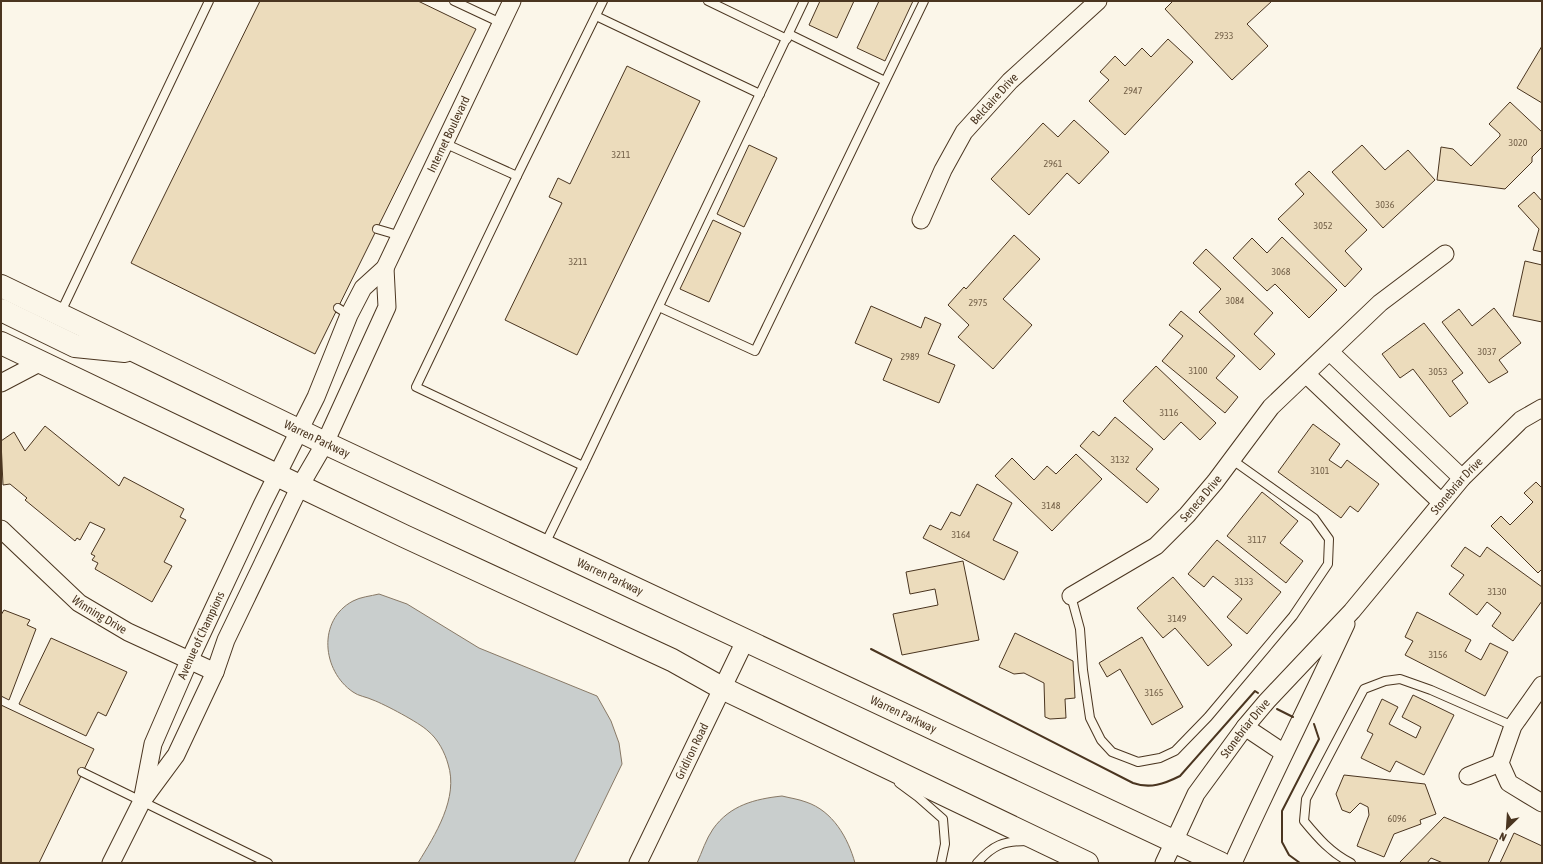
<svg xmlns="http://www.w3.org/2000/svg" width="1543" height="864" font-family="'Asap Condensed',sans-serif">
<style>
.water{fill:#c9cecd;stroke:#887966}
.building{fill:#ecdcbc;stroke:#4a3520}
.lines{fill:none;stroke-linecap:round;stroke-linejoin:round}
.service-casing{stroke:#4a3520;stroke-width:10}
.minor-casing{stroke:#4a3520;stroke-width:19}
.secondary-casing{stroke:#4a3520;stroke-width:24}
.service{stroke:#fbf6e9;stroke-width:8}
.minor{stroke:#fbf6e9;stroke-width:17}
.secondary{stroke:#fbf6e9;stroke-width:22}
.wall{stroke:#4a3520;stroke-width:2}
.labels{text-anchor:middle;stroke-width:3;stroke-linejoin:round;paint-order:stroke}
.number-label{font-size:10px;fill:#725f47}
.street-label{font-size:12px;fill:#4a3520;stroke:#fbf6e9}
</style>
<rect width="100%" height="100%" fill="#fbf6e9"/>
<!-- water -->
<g class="water">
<path d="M 379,594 L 407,604 L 479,648 L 597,696 L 611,721 L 619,743 L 622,764 L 574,863 L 418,863 C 435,835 459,798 448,764 C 445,753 438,739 428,731 C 420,723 384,704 373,700 C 367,697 358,696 353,692 C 322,671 317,620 353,601 C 360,597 371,596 379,594 Z"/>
<path d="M 782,796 C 790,798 798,799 806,802 C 833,811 848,838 855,863 L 697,863 C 702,852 706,839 713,829 C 730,805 755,799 782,796 Z"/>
</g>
<!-- building -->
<g class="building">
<path d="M 260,1 L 418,1 L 476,29 L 315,354 L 131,263 Z"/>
<path d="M 820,1 L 854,1 L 837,38 L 809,25 Z"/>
<path d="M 879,1 L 913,1 L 885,61 L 857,48 Z"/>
<path d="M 1173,1 L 1272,1 L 1247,24 L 1268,46 L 1232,80 L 1165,9 Z"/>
<path d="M 1168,39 L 1193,62 L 1125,135 L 1089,101 L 1109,80 L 1100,72 L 1115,56 L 1125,66 L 1142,48 L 1151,57 Z"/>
<path d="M 1542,46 L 1542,103 L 1517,88 Z"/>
<path d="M 627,66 L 700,101 L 577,355 L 505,320 L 562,203 L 549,197 L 558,178 L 570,184 Z"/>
<path d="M 1510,102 L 1542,132 L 1542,147 L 1532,157 L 1532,162 L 1505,189 L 1437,180 L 1441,147 L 1453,149 L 1471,166 L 1500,136 L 1500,134 L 1489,124 Z"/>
<path d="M 1074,120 L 1109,152 L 1079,184 L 1067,173 L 1029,215 L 991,179 L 1043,123 L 1058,137 Z"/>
<path d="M 749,145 L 777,158 L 744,227 L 717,214 Z"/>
<path d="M 1362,145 L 1385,170 L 1408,150 L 1435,180 L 1383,228 L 1332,172 Z"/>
<path d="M 1309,171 L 1367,230 L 1345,251 L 1362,269 L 1345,287 L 1278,219 L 1304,194 L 1295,184 Z"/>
<path d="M 1534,192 L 1542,201 L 1542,252 L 1533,250 L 1539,229 L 1518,206 Z"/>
<path d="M 713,220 L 741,233 L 709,302 L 680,289 Z"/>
<path d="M 1014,235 L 1040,259 L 1003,299 L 1032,325 L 993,369 L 958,337 L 969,325 L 948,305 L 964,287 L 966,289 Z"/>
<path d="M 1282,237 L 1337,290 L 1309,318 L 1275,284 L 1267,291 L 1233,258 L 1252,238 L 1267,253 Z"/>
<path d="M 1206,249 L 1273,313 L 1254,334 L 1275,354 L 1260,370 L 1199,312 L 1221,289 L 1193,263 Z"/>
<path d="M 1525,261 L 1542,265 L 1542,322 L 1513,316 Z"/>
<path d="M 871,306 L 921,328 L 925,317 L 941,324 L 928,354 L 955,365 L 939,403 L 883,380 L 892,359 L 855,343 Z"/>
<path d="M 1494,308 L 1521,343 L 1499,360 L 1508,372 L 1489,383 L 1442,322 L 1459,309 L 1472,326 Z"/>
<path d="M 1181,311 L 1235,356 L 1216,378 L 1238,397 L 1225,413 L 1162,361 L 1183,336 L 1169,325 Z"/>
<path d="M 1424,323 L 1463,373 L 1452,381 L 1468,403 L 1450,417 L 1413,369 L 1400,378 L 1382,354 Z"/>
<path d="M 1156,366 L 1216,423 L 1200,440 L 1181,422 L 1164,440 L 1123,401 Z"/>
<path d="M 1115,417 L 1153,449 L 1136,469 L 1159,489 L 1147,503 L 1080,446 L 1093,431 L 1099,436 Z"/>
<path d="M 1313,424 L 1340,444 L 1329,460 L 1341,468 L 1347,460 L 1379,484 L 1358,512 L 1350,506 L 1341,518 L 1278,472 Z"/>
<path d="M 45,426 L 119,486 L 124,477 L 184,509 L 180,517 L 186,520 L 164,562 L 172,566 L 152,602 L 95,569 L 98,563 L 92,560 L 95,556 L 91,554 L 105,529 L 90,522 L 80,540 L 77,538 L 75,541 L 25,500 L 27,498 L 10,484 L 3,485 L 1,441 L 14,432 L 25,451 Z"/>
<path d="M 1076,454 L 1102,479 L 1052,531 L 995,476 L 1012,458 L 1034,480 L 1047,466 L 1056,474 Z"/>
<path d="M 1536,482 L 1542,488 L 1542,569 L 1538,573 L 1491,526 L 1501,516 L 1510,525 L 1533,502 L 1524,493 Z"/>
<path d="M 977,484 L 1012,503 L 993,540 L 1018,552 L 1004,580 L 923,538 L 930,525 L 941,530 L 951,512 L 960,516 Z"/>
<path d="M 1262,492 L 1298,521 L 1280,543 L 1303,561 L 1286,583 L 1227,536 Z"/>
<path d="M 1217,540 L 1281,592 L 1247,634 L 1227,617 L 1242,599 L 1213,576 L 1204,587 L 1188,574 Z"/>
<path d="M 1465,547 L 1480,557 L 1487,547 L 1542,587 L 1542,601 L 1513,641 L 1492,626 L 1501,613 L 1487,602 L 1477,615 L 1449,594 L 1464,575 L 1451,566 Z"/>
<path d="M 963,561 L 979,640 L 902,655 L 893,614 L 938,605 L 935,589 L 910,594 L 906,572 Z"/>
<path d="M 1173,577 L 1232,645 L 1208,666 L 1175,628 L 1163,638 L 1137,608 Z"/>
<path d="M 4,610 L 30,620 L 27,625 L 36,629 L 9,700 L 1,696 L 1,615 Z"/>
<path d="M 1417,612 L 1471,640 L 1465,651 L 1481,660 L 1490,643 L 1508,652 L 1485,696 L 1405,655 L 1413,641 L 1405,637 Z"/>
<path d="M 1015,633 L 1073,661 L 1075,698 L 1065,699 L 1066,718 L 1050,719 L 1045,717 L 1044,683 L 1024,673 L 1014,674 L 999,667 Z"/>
<path d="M 1142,637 L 1183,707 L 1152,725 L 1120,669 L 1107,677 L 1099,663 Z"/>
<path d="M 51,638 L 127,672 L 106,716 L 98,712 L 86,736 L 19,704 Z"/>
<path d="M 1413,695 L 1454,715 L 1424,775 L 1396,761 L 1390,772 L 1361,758 L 1373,734 L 1367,731 L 1382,699 L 1398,707 L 1389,724 L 1416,738 L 1421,727 L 1402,717 Z"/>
<path d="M 1,705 L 94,749 L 39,863 L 1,863 Z"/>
<path d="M 1344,775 L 1425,784 L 1436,814 L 1420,820 L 1421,824 L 1394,834 L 1384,857 L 1357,846 L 1369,815 L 1368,807 L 1360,803 L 1350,813 L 1342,810 L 1336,794 Z"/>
<path d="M 1444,817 L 1498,840 L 1488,863 L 1443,863 L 1431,858 L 1427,863 L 1399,863 Z"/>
<path d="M 1514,833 L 1542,846 L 1542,863 L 1500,863 Z"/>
</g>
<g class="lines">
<!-- service casing -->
<g class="service-casing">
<g id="service">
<path d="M 454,1 L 501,23"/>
<path d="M 708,1 L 787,39"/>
<path d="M 596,16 L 760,94"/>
<path d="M 789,34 L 885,81"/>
<path d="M 444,143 L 517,176 L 416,387 L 583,466 L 804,1"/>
<path d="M 517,176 L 603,1"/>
<path d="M 377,229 L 401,236"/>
<path d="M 659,307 L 755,351 L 924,1"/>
<path d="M 338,308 L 349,315"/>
<path d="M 60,314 L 209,1"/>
<path d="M 545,544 L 583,466"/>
<path d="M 1071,596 L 1080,629 L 1083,670 L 1090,718 L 1101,740 L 1112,752 L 1138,762 L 1160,758 L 1175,751 L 1208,717 L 1293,616 L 1328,564 L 1329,539 L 1314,518 L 1231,459"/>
<path d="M 82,772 L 268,863"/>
<path d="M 899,783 L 918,797 L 943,819 L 945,844 L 941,863"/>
<path d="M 977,863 C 993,845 1003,841 1027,841"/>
<path d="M 1351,863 C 1331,853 1318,838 1304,821 L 1306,799 L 1364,689 L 1385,681 L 1400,679 L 1431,690 L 1513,726"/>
</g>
</g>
<!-- minor casing -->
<g class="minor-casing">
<g id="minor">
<path id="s1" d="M 921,220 L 943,170 L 964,132 L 1010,81 L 1098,1"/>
<path d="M 1330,352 L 1462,478"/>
<path d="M 1306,374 L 1441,502"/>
<path d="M 1,383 L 41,362"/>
<path id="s2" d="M 1,529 L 79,603 L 128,632 L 215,672"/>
<path id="s3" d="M 1071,596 L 1156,546 L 1187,515 L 1215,482 L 1271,407 L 1380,303 L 1445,254"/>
<path d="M 1542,685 L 1513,726 L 1500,763 L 1509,783 L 1542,803"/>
<path d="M 1245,727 L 1284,753"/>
<path d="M 1468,776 L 1500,763"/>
<path id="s4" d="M 142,801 L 153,744 L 189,661 L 262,505 L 316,397 L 349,315 L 363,288 L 385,268 L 512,1"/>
<path d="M 111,863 L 142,801 L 176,755 L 215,672 L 226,640 L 300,486 L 325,443 L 387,307 L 385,268"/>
<path id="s5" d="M 638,863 L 746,639"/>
<path id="s6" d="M 1164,863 L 1196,794 L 1245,727 L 1267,701 L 1352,611 L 1462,478 L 1521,420 L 1542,408"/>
<path d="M 1233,863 C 1269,783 1309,704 1346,624"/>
</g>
</g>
<!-- secondary casing -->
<g class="secondary-casing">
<g id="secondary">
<path id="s7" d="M 1,286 L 325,443 L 1220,863"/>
<path d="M 1,310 L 75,346 L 125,351"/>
<path d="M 1,343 L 404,536 L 672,660 L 722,688 L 1087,863"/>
</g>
</g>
<!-- service -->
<use href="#service" class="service"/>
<!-- minor -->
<use href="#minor" class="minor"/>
<!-- secondary -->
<use href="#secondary" class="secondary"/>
<!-- wall -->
<g class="wall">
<path d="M 871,649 L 1133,783 C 1150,789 1164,784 1180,776 L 1255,691 L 1258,693"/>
<path d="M 1277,709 L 1293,717"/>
<path d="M 1300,863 L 1289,855 L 1282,842 L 1282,811 L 1319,739 L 1314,724"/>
</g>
</g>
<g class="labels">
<!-- number labels -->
<g class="number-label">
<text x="1224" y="39">2933</text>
<text x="1133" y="94">2947</text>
<text x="1518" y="146">3020</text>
<text x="621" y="158">3211</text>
<text x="1053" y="167">2961</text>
<text x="1385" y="208">3036</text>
<text x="1323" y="229">3052</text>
<text x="578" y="265">3211</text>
<text x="1281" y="275">3068</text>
<text x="1235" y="304">3084</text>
<text x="978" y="306">2975</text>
<text x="1487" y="355">3037</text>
<text x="910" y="360">2989</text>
<text x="1198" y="374">3100</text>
<text x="1438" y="375">3053</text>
<text x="1169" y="416">3116</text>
<text x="1120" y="463">3132</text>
<text x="1320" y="474">3101</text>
<text x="1051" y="509">3148</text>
<text x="961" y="538">3164</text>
<text x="1257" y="543">3117</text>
<text x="1244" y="585">3133</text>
<text x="1497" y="595">3130</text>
<text x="1177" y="622">3149</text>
<text x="1438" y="658">3156</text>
<text x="1154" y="696">3165</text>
<text x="1397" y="822">6096</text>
</g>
<!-- street labels -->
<g class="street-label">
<text dy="4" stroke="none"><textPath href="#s1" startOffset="143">Belclaire Drive</textPath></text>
<text dy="4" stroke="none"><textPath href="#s4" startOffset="738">Internet Boulevard</textPath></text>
<text dy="4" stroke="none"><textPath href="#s7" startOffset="351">Warren Parkway</textPath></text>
<text dy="4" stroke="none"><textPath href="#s6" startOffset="480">Stonebriar Drive</textPath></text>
<text dy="4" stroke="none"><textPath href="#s3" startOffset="164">Seneca Drive</textPath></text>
<text dy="4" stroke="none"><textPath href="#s7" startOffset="675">Warren Parkway</textPath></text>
<text dy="4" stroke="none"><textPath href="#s2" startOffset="131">Winning Drive</textPath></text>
<text dy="4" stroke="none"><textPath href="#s4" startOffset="177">Avenue of Champions</textPath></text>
<text dy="4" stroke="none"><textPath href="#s7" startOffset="999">Warren Parkway</textPath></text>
<text dy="4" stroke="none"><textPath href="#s6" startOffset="158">Stonebriar Drive</textPath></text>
<text dy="4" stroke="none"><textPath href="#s5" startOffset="124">Gridiron Road</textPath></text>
</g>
</g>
<!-- border -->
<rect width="1543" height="864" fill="none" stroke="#4a3520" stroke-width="4"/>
<!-- north arrow -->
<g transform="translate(1507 828) rotate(205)" stroke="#fbf6e9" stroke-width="3" paint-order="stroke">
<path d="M0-3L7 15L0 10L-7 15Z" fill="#4a3520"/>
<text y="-6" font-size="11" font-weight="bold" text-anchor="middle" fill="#4a3520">N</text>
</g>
</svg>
